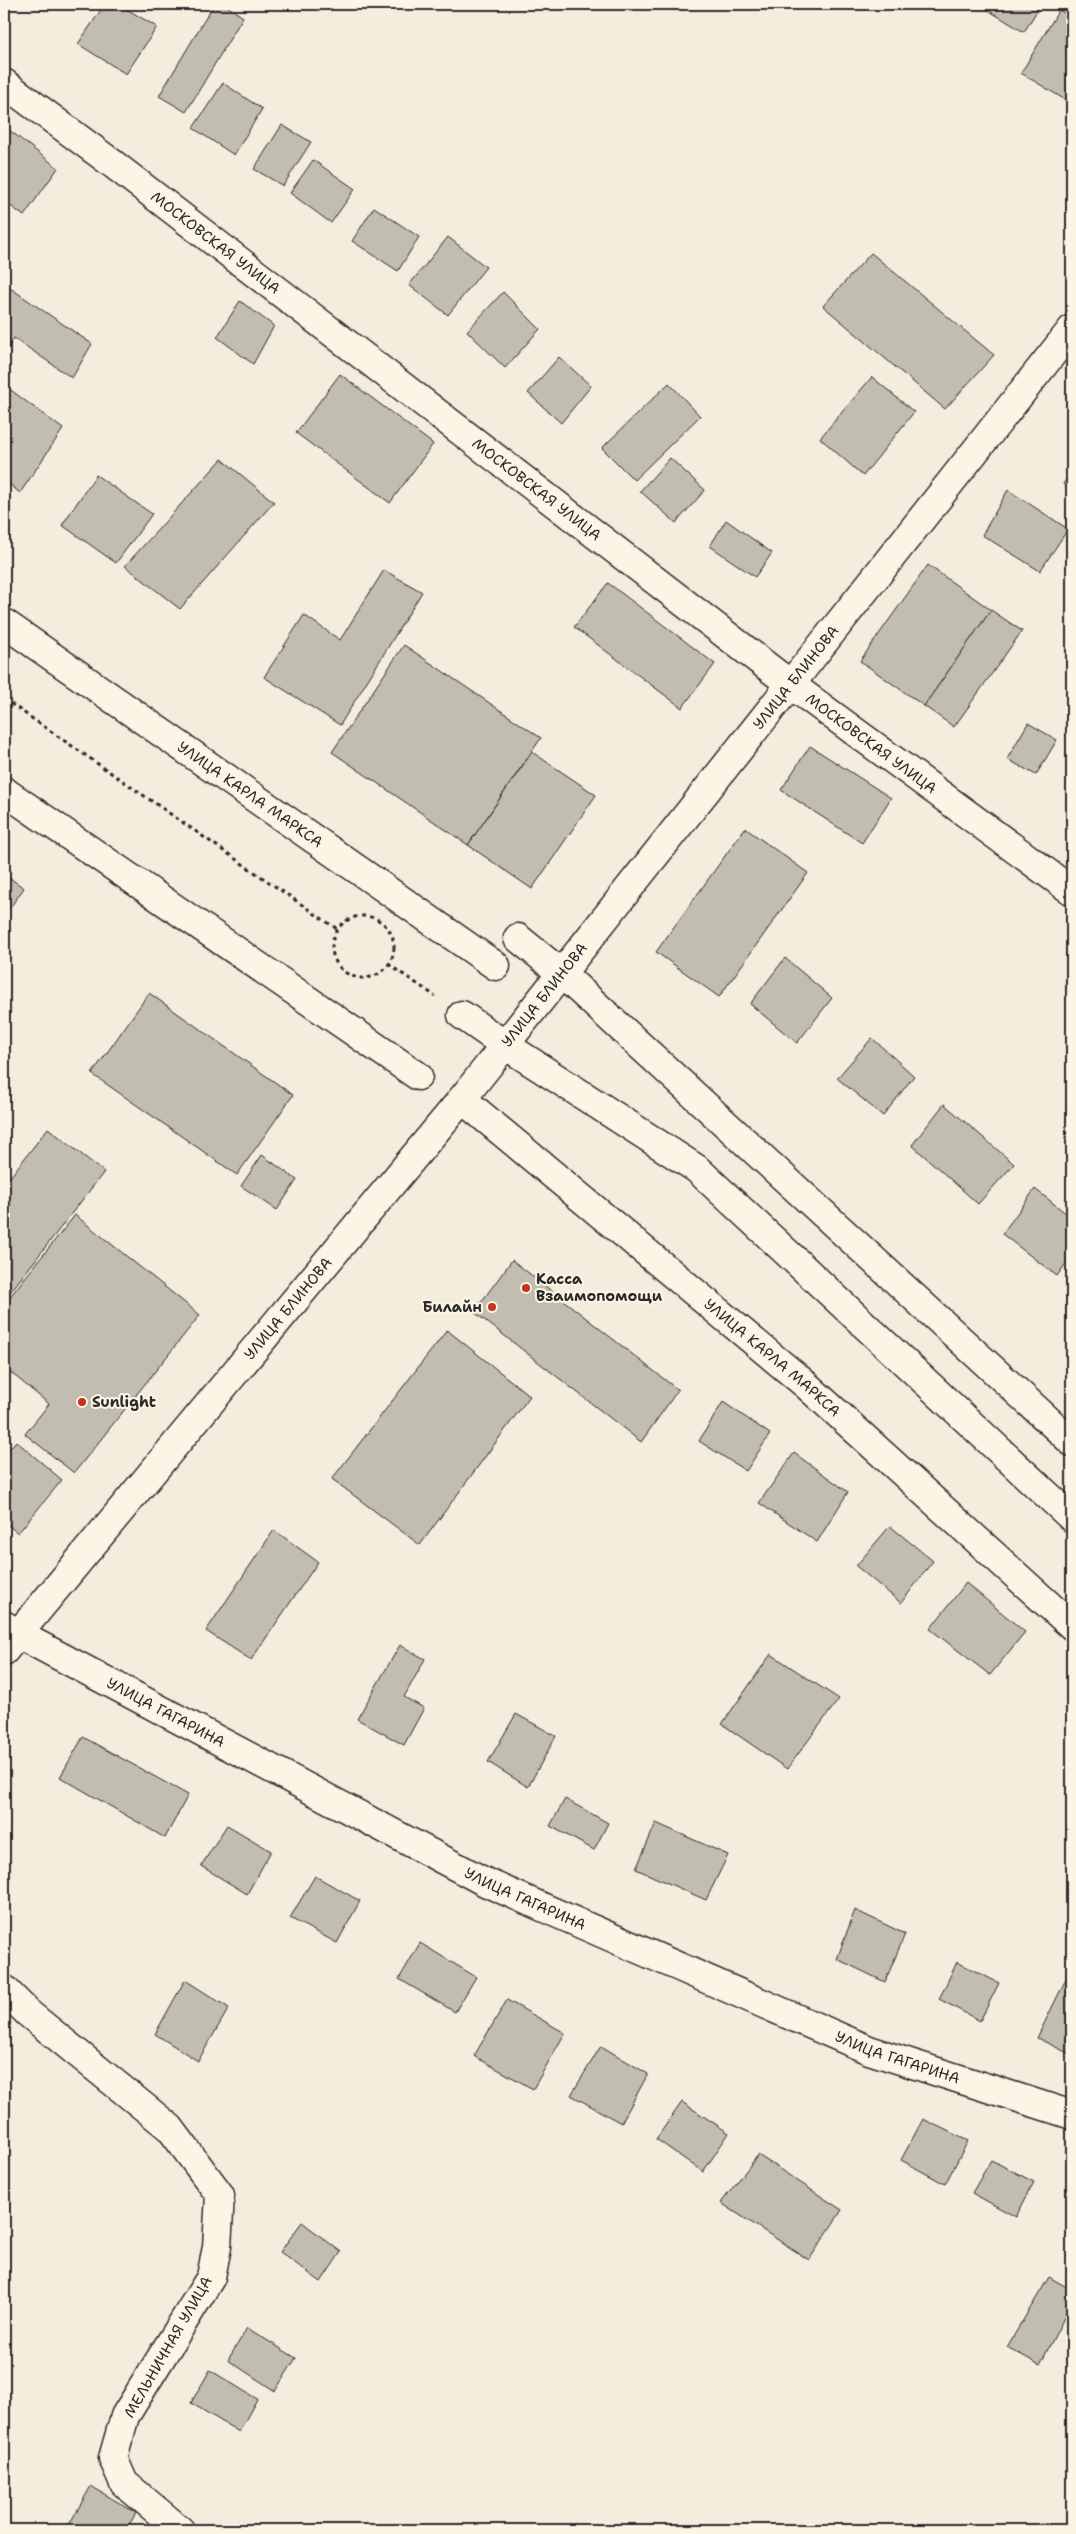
<svg xmlns="http://www.w3.org/2000/svg" width="1076" height="2534" font-family="'Shantell Sans',sans-serif">
<style>
.building{fill:#c2bdb1;stroke:#2b2b2b}
.lines{fill:none;stroke-linecap:round;stroke-linejoin:round}
.pedestrian-casing{stroke:#2b2b2b;stroke-width:31}
.minor-casing{stroke:#2b2b2b;stroke-width:31}
.secondary-casing{stroke:#2b2b2b;stroke-width:31}
.path{stroke:#2b2b2b;stroke-width:3;stroke-dasharray:4 4;stroke-linecap:butt}
.pedestrian{stroke:#fcf5e5;stroke-width:28}
.minor{stroke:#fcf5e5;stroke-width:28}
.secondary{stroke:#fcf5e5;stroke-width:28}
.poi-dot{fill:#c8321e;stroke:#fcf5e5;stroke-width:2}
.labels{text-anchor:middle;stroke-width:4;stroke-linejoin:round;paint-order:stroke}
.street-label{font-size:15px;fill:#2b2b2b;stroke:#fcf5e5}
.poi-label{font-size:15px;font-weight:bold;fill:#2b2b2b;stroke:#fcf5e5;text-anchor:start}
</style>
<rect width="100%" height="100%" fill="#f4edde"/>
<filter id="ink" filterUnits="userSpaceOnUse"><feTurbulence type="fractalNoise" baseFrequency=".02" numOctaves="2"/><feDisplacementMap in="SourceGraphic" scale="10" xChannelSelector="R" yChannelSelector="G"/><feConvolveMatrix kernelMatrix="1 2 1 2 8 2 1 2 1" color-interpolation-filters="sRGB"/></filter>
<g filter="url(#ink)">
<!-- building -->
<g class="building">
<path d="M 105,4 L 118,4 L 157,27 L 126,74 L 78,44 Z"/>
<path d="M 214,4 L 224,4 L 243,17 L 186,112 L 159,96 Z"/>
<path d="M 978,4 L 1041,4 L 1024,32 Z"/>
<path d="M 1059,10 L 1072,17 L 1072,104 L 1021,73 Z"/>
<path d="M 223,83 L 262,109 L 234,155 L 193,128 Z"/>
<path d="M 282,125 L 311,142 L 283,186 L 254,169 Z"/>
<path d="M 4,126 L 58,168 L 24,216 L 4,201 Z"/>
<path d="M 313,160 L 355,189 L 331,223 L 290,193 Z"/>
<path d="M 374,207 L 419,237 L 398,271 L 352,241 Z"/>
<path d="M 448,237 L 486,267 L 448,315 L 409,285 Z"/>
<path d="M 871,253 L 994,355 L 945,409 L 823,306 Z"/>
<path d="M 10,288 L 92,344 L 72,378 L 14,338 L 4,354 L 4,297 Z"/>
<path d="M 503,292 L 540,329 L 505,368 L 467,331 Z"/>
<path d="M 240,301 L 274,326 L 253,364 L 217,337 Z"/>
<path d="M 559,357 L 591,386 L 561,423 L 528,393 Z"/>
<path d="M 340,374 L 433,444 L 390,503 L 296,433 Z"/>
<path d="M 872,377 L 914,412 L 863,476 L 820,438 Z"/>
<path d="M 669,383 L 700,416 L 634,480 L 602,448 Z"/>
<path d="M 4,385 L 63,429 L 20,493 L 4,480 Z"/>
<path d="M 670,458 L 705,490 L 676,523 L 640,491 Z"/>
<path d="M 222,459 L 274,502 L 180,609 L 125,566 Z"/>
<path d="M 1072,471 L 1072,491 L 1063,484 Z"/>
<path d="M 96,475 L 152,514 L 116,563 L 62,525 Z"/>
<path d="M 1008,490 L 1068,529 L 1040,571 L 982,535 Z"/>
<path d="M 726,520 L 772,553 L 755,577 L 710,546 Z"/>
<path d="M 928,565 L 991,610 L 924,706 L 860,661 Z"/>
<path d="M 384,570 L 422,592 L 340,725 L 264,677 L 304,615 L 340,640 Z"/>
<path d="M 608,583 L 715,664 L 682,708 L 574,627 Z"/>
<path d="M 991,610 L 1022,631 L 954,727 L 924,706 Z"/>
<path d="M 404,645 L 541,738 L 468,845 L 332,752 Z"/>
<path d="M 1028,723 L 1057,740 L 1036,775 L 1007,759 Z"/>
<path d="M 810,746 L 891,798 L 862,843 L 781,790 Z"/>
<path d="M 532,752 L 596,795 L 532,889 L 468,845 Z"/>
<path d="M 745,828 L 808,873 L 719,997 L 656,952 Z"/>
<path d="M 4,874 L 24,888 L 4,916 Z"/>
<path d="M 785,958 L 832,998 L 797,1043 L 750,1004 Z"/>
<path d="M 149,993 L 293,1095 L 237,1175 L 92,1074 Z"/>
<path d="M 872,1038 L 914,1076 L 883,1116 L 837,1078 Z"/>
<path d="M 944,1104 L 1014,1164 L 978,1204 L 912,1145 Z"/>
<path d="M 48,1128 L 104,1172 L 4,1300 L 4,1185 Z"/>
<path d="M 262,1155 L 297,1180 L 277,1210 L 241,1186 Z"/>
<path d="M 1035,1189 L 1072,1218 L 1072,1255 L 1057,1276 L 1002,1234 Z"/>
<path d="M 75,1215 L 200,1315 L 74,1473 L 25,1434 L 49,1404 L 4,1367 L 4,1304 Z"/>
<path d="M 512,1260 L 678,1390 L 641,1442 L 474,1312 Z"/>
<path d="M 447,1330 L 530,1396 L 420,1545 L 332,1479 Z"/>
<path d="M 723,1402 L 770,1434 L 746,1471 L 699,1441 Z"/>
<path d="M 16,1441 L 62,1480 L 18,1533 L 4,1522 L 4,1494 L 7,1490 L 4,1488 L 4,1455 Z"/>
<path d="M 794,1453 L 848,1492 L 817,1542 L 759,1503 Z"/>
<path d="M 890,1526 L 933,1561 L 901,1603 L 856,1566 Z"/>
<path d="M 274,1530 L 318,1562 L 251,1660 L 206,1631 Z"/>
<path d="M 966,1583 L 1025,1632 L 990,1675 L 930,1629 Z"/>
<path d="M 400,1645 L 425,1659 L 404,1697 L 424,1708 L 404,1745 L 357,1719 Z"/>
<path d="M 771,1654 L 839,1699 L 787,1769 L 722,1724 Z"/>
<path d="M 516,1714 L 556,1736 L 528,1787 L 488,1762 Z"/>
<path d="M 83,1737 L 188,1795 L 165,1838 L 60,1777 Z"/>
<path d="M 565,1799 L 608,1823 L 594,1850 L 550,1826 Z"/>
<path d="M 656,1823 L 728,1855 L 706,1900 L 636,1869 Z"/>
<path d="M 227,1825 L 271,1851 L 247,1894 L 201,1866 Z"/>
<path d="M 315,1876 L 360,1901 L 337,1943 L 290,1918 Z"/>
<path d="M 855,1910 L 905,1934 L 885,1982 L 837,1959 Z"/>
<path d="M 420,1943 L 476,1977 L 455,2012 L 399,1979 Z"/>
<path d="M 957,1962 L 999,1983 L 980,2021 L 939,1999 Z"/>
<path d="M 1069,1973 L 1072,1975 L 1072,2055 L 1037,2038 Z"/>
<path d="M 185,1980 L 229,2008 L 198,2061 L 155,2034 Z"/>
<path d="M 507,2000 L 565,2033 L 533,2089 L 474,2056 Z"/>
<path d="M 601,2046 L 648,2074 L 621,2123 L 571,2095 Z"/>
<path d="M 682,2102 L 729,2133 L 703,2172 L 656,2139 Z"/>
<path d="M 923,2119 L 968,2141 L 945,2184 L 901,2160 Z"/>
<path d="M 758,2155 L 842,2210 L 809,2260 L 721,2203 Z"/>
<path d="M 991,2160 L 1034,2182 L 1016,2217 L 972,2193 Z"/>
<path d="M 302,2222 L 341,2252 L 321,2282 L 280,2252 Z"/>
<path d="M 1049,2277 L 1072,2290 L 1072,2302 L 1040,2365 L 1007,2347 Z"/>
<path d="M 247,2328 L 296,2358 L 275,2391 L 228,2360 Z"/>
<path d="M 210,2370 L 257,2399 L 239,2432 L 191,2403 Z"/>
<path d="M 91,2486 L 136,2513 L 126,2530 L 66,2530 Z"/>
</g>
<g class="lines">
<!-- pedestrian casing -->
<g class="pedestrian-casing">
<g id="pedestrian">
<path id="s1" d="M 4,623 L 496,966"/>
<path d="M 4,791 L 418,1076"/>
<path d="M 518,938 L 561,973 L 1072,1442"/>
<path d="M 462,1015 L 505,1045 L 697,1169 L 1072,1518"/>
</g>
</g>
<!-- minor casing -->
<g class="minor-casing">
<g id="minor">
<path id="s2" d="M 4,83 L 113,164 L 790,684 L 1072,891"/>
<path id="s3" d="M 462,1099 L 805,1384 L 1072,1626"/>
<path id="s4" d="M 4,1625 L 18,1634 L 485,1882 L 869,2050 L 1072,2115"/>
<path d="M 4,1989 L 28,2013 L 170,2128 L 220,2195 L 217,2247 L 211,2277 L 125,2416 L 113,2458 L 124,2483 L 180,2530"/>
</g>
</g>
<!-- secondary casing -->
<g class="secondary-casing">
<g id="secondary">
<path id="s5" d="M 4,1651 L 462,1099 L 1072,329"/>
</g>
</g>
<!-- path -->
<g class="path">
<path d="M 4,699 L 337,929"/>
<circle cx="363" cy="947" r="31"/>
<path d="M 388,964 L 435,996"/>
</g>
<!-- pedestrian -->
<use href="#pedestrian" class="pedestrian"/>
<!-- minor -->
<use href="#minor" class="minor"/>
<!-- secondary -->
<use href="#secondary" class="secondary"/>
</g>
</g>
<!-- markers -->
<g class="poi-dot">
<circle cx="526" cy="1288" r="5"/>
<circle cx="492" cy="1307" r="5"/>
<circle cx="82" cy="1402" r="5"/>
</g>
<g class="labels">
<!-- street labels -->
<g class="street-label">
<text dy="5" stroke="none"><textPath href="#s2" startOffset="265">МОСКОВСКАЯ УЛИЦА</textPath></text>
<text dy="5" stroke="none"><textPath href="#s2" startOffset="670">МОСКОВСКАЯ УЛИЦА</textPath></text>
<text dy="5" stroke="none"><textPath href="#s5" startOffset="1255">УЛИЦА БЛИНОВА</textPath></text>
<text dy="5" stroke="none"><textPath href="#s2" startOffset="1090">МОСКОВСКАЯ УЛИЦА</textPath></text>
<text dy="5" stroke="none"><textPath href="#s1" startOffset="300">УЛИЦА КАРЛА МАРКСА</textPath></text>
<text dy="5" stroke="none"><textPath href="#s5" startOffset="850">УЛИЦА БЛИНОВА</textPath></text>
<text dy="5" stroke="none"><textPath href="#s5" startOffset="445">УЛИЦА БЛИНОВА</textPath></text>
<text dy="5" stroke="none"><textPath href="#s3" startOffset="404">УЛИЦА КАРЛА МАРКСА</textPath></text>
<text dy="5" stroke="none"><textPath href="#s4" startOffset="184">УЛИЦА ГАГАРИНА</textPath></text>
<text dy="5" stroke="none"><textPath href="#s4" startOffset="589">УЛИЦА ГАГАРИНА</textPath></text>
<text dy="5" stroke="none"><textPath href="#s4" startOffset="994">УЛИЦА ГАГАРИНА</textPath></text>
<text transform="translate(168 2347) rotate(-60)" y="5">МЕЛЬНИЧНАЯ УЛИЦА</text>
</g>
<!-- poi labels -->
<g class="poi-label">
<text x="536" y="1284">Касса<tspan x="536" dy="17">Взаимопомощи</tspan></text>
<text x="482" y="1312" text-anchor="end">Билайн</text>
<text x="92" y="1407">Sunlight</text>
</g>
</g>
<!-- margin -->
<rect width="1076" height="2534" fill="none" stroke="#fcf5e5" stroke-width="20"/>
<rect x="10" y="10" width="1056" height="2514" fill="none" stroke="#2b2b2b" stroke-width="2" filter="url(#ink)"/>
</svg>
